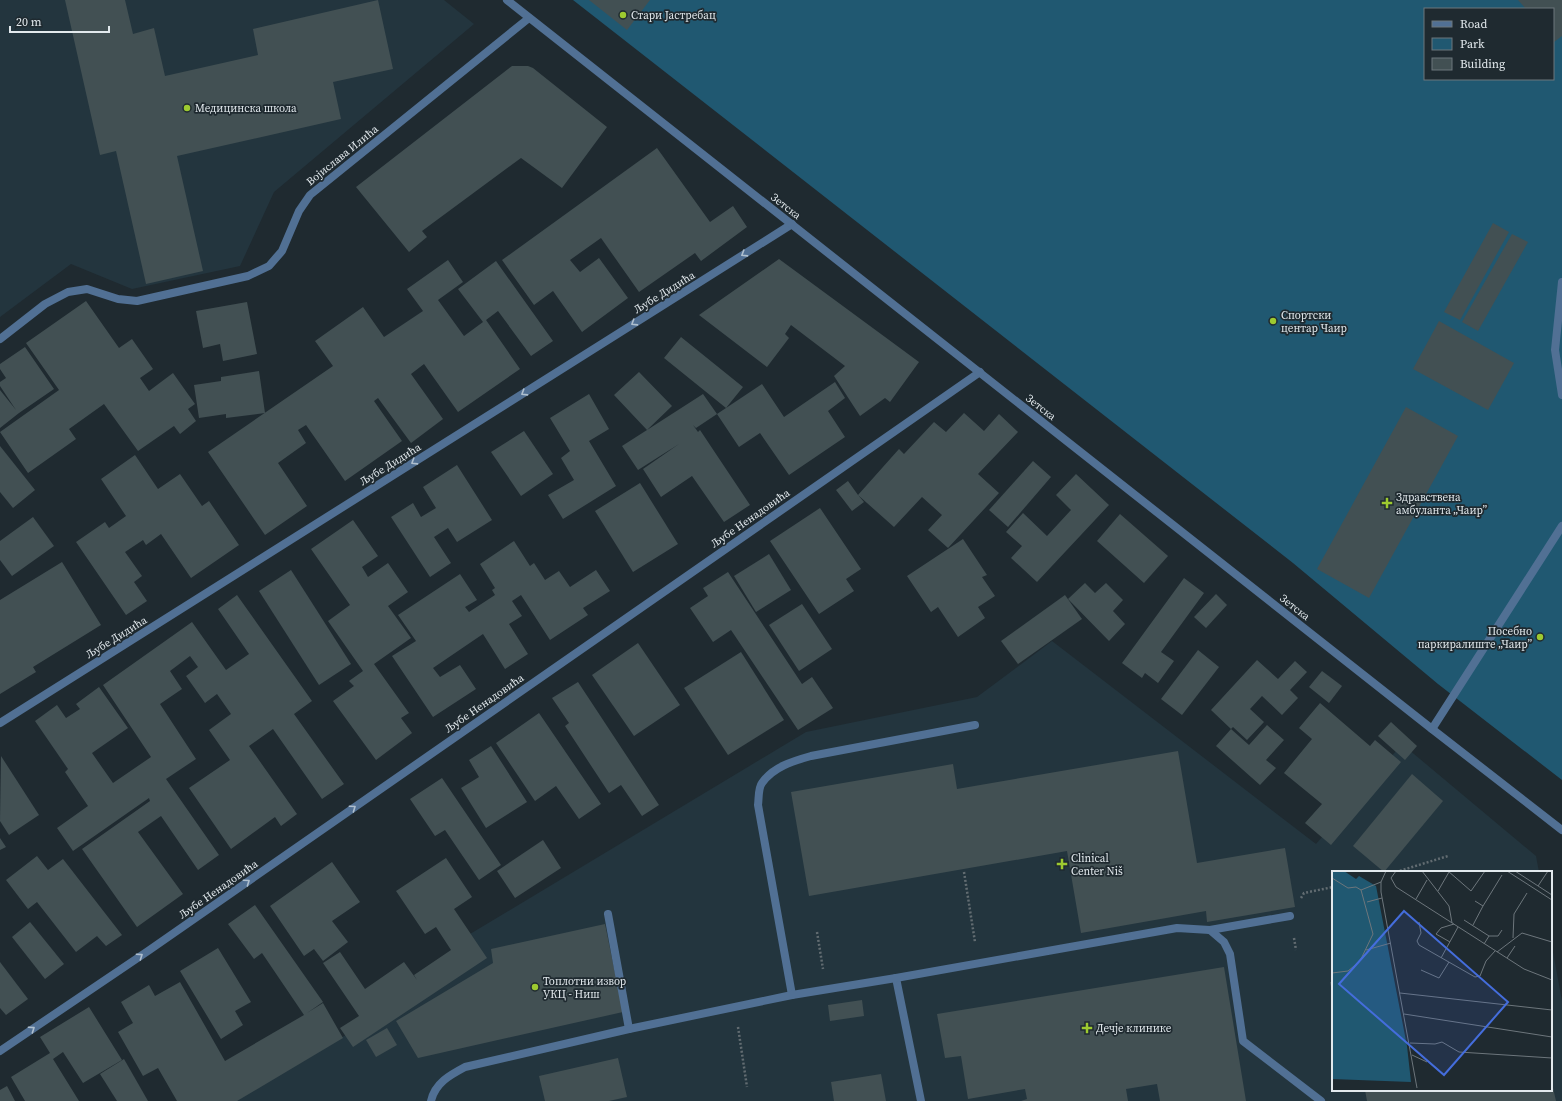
<svg xmlns="http://www.w3.org/2000/svg" width="1562" height="1101" font-family="'Source Serif 4',serif">
<style>
.built{fill:#23353e}
.green{fill:#205871;fill-rule:evenodd}
.building{fill:#425053}
.lines{fill:none;stroke-linecap:round;stroke-linejoin:round}
.path{stroke:#626c71;stroke-width:2.5;stroke-dasharray:2 2;stroke-linecap:butt}
.service{stroke:#517094;stroke-width:8}
.minor{stroke:#517094;stroke-width:8}
.tertiary{stroke:#517094;stroke-width:8}
.oneway{stroke:#afbfce}
.poi-dot{fill:#9dca30;stroke:#1f2a30;stroke-width:1.5}
.labels{text-anchor:middle;stroke-width:3.5;stroke-linejoin:round;paint-order:stroke}
.poi-label{font-size:11px;fill:#e2e9ed;stroke:#1f2a30;text-anchor:start}
.street-label{font-size:11px;fill:#e2e9ed;stroke:#1f2a30}
.inset-road{fill:none;stroke:#6d767c;stroke-width:1}
.view{fill:#446ddc;fill-opacity:0.15;stroke:#446ddc;stroke-width:2}
.inset-edge{fill:none;stroke:#e2e9ed;stroke-width:2}
</style>
<rect width="100%" height="100%" fill="#1f2a30"/>
<!-- built -->
<g class="built">
<path d="M 0,0 L 444,0 L 474,24 L 274,192 L 240,266 L 132,289 L 71,264 L 0,317 Z"/>
<path d="M 1052,641 L 1316,844 L 1402,744 L 1536,856 L 1539,872 L 1333,872 L 1333,1090 L 1551,1090 L 1551,941 L 1562,1001 L 1562,1101 L 234,1101 L 312,1056 L 461,963 L 460,940 L 806,732 L 977,697 Z"/>
</g>
<!-- green -->
<path class="green" d="M 573,0 L 1562,0 L 1562,780 L 1438,684 L 1293,563 ZM 1425,9 L 1553,9 L 1553,79 L 1425,79 Z"/>
<!-- building -->
<g class="building">
<path d="M 65,0 L 125,0 L 133,34 L 154,28 L 165,76 L 258,55 L 253,29 L 378,0 L 393,69 L 333,82 L 341,119 L 177,156 L 203,271 L 146,284 L 116,151 L 100,155 Z"/>
<path d="M 589,0 L 650,0 L 627,30 Z"/>
<path d="M 1518,0 L 1562,0 L 1562,36 L 1554,42 L 1553,40 L 1553,9 L 1526,9 Z"/>
<path d="M 512,66 L 528,66 L 533,68 L 607,127 L 562,188 L 521,158 L 422,231 L 427,237 L 409,252 L 356,187 Z"/>
<path d="M 657,148 L 710,222 L 733,206 L 747,227 L 701,261 L 695,253 L 639,292 L 601,238 L 570,260 L 580,272 L 599,258 L 628,298 L 582,332 L 553,291 L 534,305 L 502,260 Z"/>
<path d="M 1493,223 L 1509,232 L 1460,320 L 1444,312 Z"/>
<path d="M 1512,234 L 1528,242 L 1478,331 L 1462,322 Z"/>
<path d="M 779,259 L 919,362 L 890,402 L 885,398 L 860,416 L 834,376 L 845,366 L 791,325 L 785,334 L 789,338 L 767,367 L 699,315 Z"/>
<path d="M 448,260 L 463,282 L 438,300 L 464,336 L 483,322 L 458,289 L 496,261 L 553,341 L 531,356 L 498,311 L 486,320 L 520,369 L 458,412 L 424,364 L 411,374 L 443,419 L 411,443 L 378,398 L 374,401 L 402,441 L 345,481 L 306,425 L 298,430 L 306,443 L 278,463 L 307,506 L 265,535 L 208,452 L 333,366 L 315,341 L 363,307 L 384,337 L 423,311 L 407,289 Z"/>
<path d="M 86,301 L 119,348 L 132,339 L 153,369 L 140,378 L 149,391 L 173,373 L 195,404 L 188,409 L 196,421 L 180,434 L 174,426 L 138,451 L 104,404 L 69,429 L 76,439 L 28,473 L 0,432 L 59,390 L 26,343 Z"/>
<path d="M 247,302 L 257,354 L 223,361 L 220,344 L 203,348 L 196,311 Z"/>
<path d="M 1439,321 L 1514,363 L 1488,410 L 1413,369 Z"/>
<path d="M 681,337 L 743,387 L 726,408 L 762,384 L 784,417 L 835,382 L 845,398 L 828,411 L 845,437 L 789,475 L 760,433 L 739,447 L 717,414 L 726,408 L 664,358 Z"/>
<path d="M 25,347 L 54,389 L 19,413 L 0,428 L 0,390 L 16,410 L 0,386 L 0,382 L 6,378 L 0,369 L 0,364 Z"/>
<path d="M 259,371 L 265,413 L 226,418 L 226,414 L 199,418 L 194,385 L 221,381 L 221,377 Z"/>
<path d="M 639,372 L 672,406 L 647,430 L 703,394 L 717,414 L 696,428 L 693,425 L 698,432 L 700,430 L 750,505 L 724,522 L 692,476 L 661,497 L 643,469 L 679,444 L 638,470 L 622,446 L 647,430 L 614,395 Z"/>
<path d="M 589,394 L 609,429 L 589,441 L 616,486 L 563,519 L 548,495 L 574,480 L 561,458 L 570,451 L 550,418 Z"/>
<path d="M 1406,407 L 1458,436 L 1369,598 L 1317,569 Z"/>
<path d="M 964,413 L 984,431 L 999,414 L 1018,432 L 978,474 L 999,493 L 948,548 L 928,530 L 942,515 L 922,497 L 894,527 L 858,495 L 864,502 L 852,511 L 836,490 L 848,481 L 858,495 L 899,449 L 904,454 L 934,422 L 946,432 Z"/>
<path d="M 524,431 L 553,474 L 521,496 L 491,452 Z"/>
<path d="M 0,446 L 35,490 L 13,508 L 0,492 Z"/>
<path d="M 135,455 L 158,489 L 180,474 L 202,506 L 209,501 L 239,545 L 191,578 L 161,534 L 146,545 L 143,540 L 125,552 L 142,576 L 134,582 L 147,601 L 126,615 L 76,542 L 105,522 L 109,528 L 126,516 L 101,479 Z"/>
<path d="M 1033,461 L 1051,477 L 1008,527 L 989,510 Z"/>
<path d="M 457,465 L 492,520 L 457,542 L 448,528 L 434,537 L 451,563 L 430,577 L 391,517 L 413,503 L 421,517 L 436,508 L 423,487 Z"/>
<path d="M 1076,474 L 1109,505 L 1037,582 L 1011,558 L 1022,546 L 1006,532 L 1023,513 L 1047,536 L 1071,510 L 1056,495 Z"/>
<path d="M 640,483 L 678,544 L 633,572 L 595,511 Z"/>
<path d="M 820,508 L 861,569 L 846,579 L 854,591 L 819,614 L 770,541 Z"/>
<path d="M 1120,514 L 1168,556 L 1144,583 L 1097,541 Z"/>
<path d="M 33,517 L 54,546 L 12,576 L 0,560 L 0,541 Z"/>
<path d="M 353,520 L 378,556 L 362,567 L 368,577 L 388,563 L 408,592 L 388,606 L 411,638 L 374,664 L 409,713 L 401,718 L 412,733 L 376,760 L 333,701 L 354,686 L 349,681 L 363,671 L 328,621 L 350,605 L 311,549 Z"/>
<path d="M 963,539 L 987,575 L 982,577 L 995,596 L 978,607 L 985,618 L 958,637 L 938,607 L 931,612 L 907,576 Z"/>
<path d="M 514,541 L 530,566 L 534,563 L 545,580 L 559,571 L 570,587 L 596,570 L 610,591 L 583,608 L 588,615 L 550,640 L 521,595 L 512,601 L 522,616 L 509,624 L 528,654 L 505,669 L 483,634 L 433,668 L 440,677 L 460,665 L 476,689 L 433,717 L 392,656 L 416,641 L 398,615 L 460,574 L 477,600 L 465,607 L 469,612 L 495,595 L 492,590 L 495,588 L 480,564 Z"/>
<path d="M 769,554 L 791,590 L 756,612 L 734,576 Z"/>
<path d="M 62,562 L 101,625 L 33,667 L 36,672 L 0,694 L 0,600 Z"/>
<path d="M 291,570 L 351,664 L 319,685 L 259,591 Z"/>
<path d="M 728,572 L 802,684 L 812,677 L 833,708 L 798,730 L 731,630 L 713,642 L 690,608 L 708,596 L 703,588 Z"/>
<path d="M 1184,578 L 1204,593 L 1161,652 L 1174,661 L 1158,683 L 1145,673 L 1142,678 L 1122,663 Z"/>
<path d="M 1085,583 L 1095,593 L 1106,583 L 1123,600 L 1113,611 L 1125,624 L 1109,641 L 1068,599 Z"/>
<path d="M 1216,594 L 1227,605 L 1206,628 L 1194,617 Z"/>
<path d="M 237,595 L 312,701 L 294,714 L 344,784 L 322,799 L 273,729 L 249,746 L 297,814 L 281,826 L 275,817 L 231,849 L 189,788 L 230,760 L 209,730 L 231,714 L 217,694 L 205,703 L 186,676 L 198,667 L 190,656 L 170,671 L 182,689 L 160,704 L 196,759 L 166,779 L 219,855 L 198,870 L 161,816 L 138,832 L 183,894 L 137,927 L 82,849 L 150,801 L 149,798 L 73,851 L 57,828 L 88,806 L 65,772 L 68,769 L 35,721 L 57,705 L 66,718 L 80,709 L 76,704 L 99,687 L 128,728 L 92,753 L 113,783 L 151,757 L 103,685 L 192,622 L 226,670 L 249,654 L 218,609 Z"/>
<path d="M 1065,595 L 1082,619 L 1018,664 L 1001,641 Z"/>
<path d="M 802,604 L 832,649 L 799,671 L 769,625 Z"/>
<path d="M 638,643 L 680,705 L 634,736 L 592,675 Z"/>
<path d="M 1198,650 L 1219,667 L 1182,715 L 1161,699 Z"/>
<path d="M 741,652 L 784,720 L 728,755 L 684,688 Z"/>
<path d="M 1257,660 L 1278,679 L 1295,661 L 1307,672 L 1290,690 L 1298,698 L 1282,715 L 1262,696 L 1250,709 L 1264,722 L 1247,740 L 1233,727 L 1231,729 L 1211,710 Z"/>
<path d="M 1322,671 L 1342,686 L 1329,703 L 1309,687 Z"/>
<path d="M 578,682 L 659,805 L 642,816 L 621,785 L 609,793 L 565,726 L 569,723 L 552,698 Z"/>
<path d="M 1320,703 L 1370,746 L 1375,740 L 1401,762 L 1331,845 L 1305,823 L 1322,804 L 1284,773 L 1312,739 L 1299,728 Z"/>
<path d="M 539,713 L 601,804 L 579,819 L 556,786 L 535,801 L 496,743 Z"/>
<path d="M 1391,722 L 1417,746 L 1405,760 L 1378,736 Z"/>
<path d="M 1267,725 L 1284,740 L 1266,760 L 1276,768 L 1260,785 L 1216,746 L 1231,729 L 1249,745 Z"/>
<path d="M 491,746 L 527,802 L 486,828 L 461,788 L 479,777 L 469,760 Z"/>
<path d="M 1178,751 L 1197,863 L 1285,848 L 1295,907 L 1207,922 L 1206,911 L 1081,933 L 1067,851 L 809,896 L 791,792 L 953,764 L 957,789 Z"/>
<path d="M 1,756 L 39,815 L 9,835 L 0,821 Z"/>
<path d="M 1412,774 L 1443,801 L 1384,872 L 1353,846 Z"/>
<path d="M 442,778 L 501,865 L 479,880 L 445,830 L 435,836 L 410,799 Z"/>
<path d="M 0,838 L 6,847 L 0,850 Z"/>
<path d="M 543,840 L 561,868 L 515,898 L 497,871 Z"/>
<path d="M 37,856 L 48,870 L 63,859 L 122,935 L 106,946 L 97,936 L 76,952 L 37,902 L 28,909 L 6,880 Z"/>
<path d="M 446,858 L 472,897 L 454,909 L 487,958 L 353,1047 L 340,1028 L 359,1016 L 323,963 L 340,952 L 365,989 L 404,962 L 417,980 L 414,975 L 451,950 L 436,927 L 425,934 L 396,891 Z"/>
<path d="M 332,862 L 360,902 L 332,921 L 348,942 L 323,961 L 314,949 L 304,956 L 270,906 Z"/>
<path d="M 255,905 L 323,1002 L 307,1013 L 323,1003 L 343,1038 L 237,1101 L 177,1101 L 158,1068 L 143,1076 L 118,1032 L 133,1023 L 121,1002 L 149,985 L 155,996 L 180,982 L 225,1061 L 304,1015 L 262,953 L 254,959 L 228,924 Z"/>
<path d="M 30,922 L 64,964 L 45,979 L 12,937 Z"/>
<path d="M 605,924 L 623,1012 L 418,1058 L 396,1021 L 493,963 L 491,949 Z"/>
<path d="M 218,948 L 251,1002 L 235,1011 L 243,1025 L 221,1039 L 180,971 Z"/>
<path d="M 0,962 L 28,999 L 6,1015 L 0,1008 Z"/>
<path d="M 1224,967 L 1246,1101 L 1160,1101 L 1157,1084 L 1126,1089 L 1128,1101 L 1021,1101 L 1027,1099 L 1025,1089 L 968,1099 L 961,1056 L 945,1058 L 937,1014 Z"/>
<path d="M 1330,982 L 1333,982 L 1333,991 L 1332,992 Z"/>
<path d="M 862,1000 L 864,1016 L 830,1021 L 828,1005 Z"/>
<path d="M 89,1007 L 122,1060 L 83,1083 L 63,1052 L 53,1059 L 79,1101 L 25,1101 L 11,1077 L 50,1053 L 40,1037 Z"/>
<path d="M 387,1028 L 397,1045 L 376,1057 L 366,1040 Z"/>
<path d="M 618,1058 L 627,1097 L 609,1101 L 545,1101 L 539,1076 Z"/>
<path d="M 124,1059 L 148,1101 L 117,1101 L 100,1074 Z"/>
<path d="M 881,1074 L 886,1101 L 834,1101 L 831,1082 Z"/>
<path d="M 1551,1079 L 1556,1101 L 1367,1101 L 1365,1090 L 1551,1090 Z"/>
<path d="M 7,1086 L 15,1101 L 0,1101 L 0,1090 Z"/>
</g>
<g class="lines">
<!-- path -->
<g class="path">
<path d="M 964,872 L 975,942"/>
<path d="M 1396,872 L 1448,856"/>
<path d="M 1301,898 L 1304,893 L 1333,887"/>
<path d="M 817,932 L 823,969"/>
<path d="M 1294,938 L 1296,950"/>
<path d="M 738,1027 L 747,1087"/>
</g>
<!-- service -->
<g class="service">
<path d="M 1562,282 L 1555,350 L 1562,395"/>
<path d="M 1432,729 L 1562,526"/>
<path d="M 608,914 L 629,1029"/>
<path d="M 1210,930 L 1290,916"/>
<path d="M 896,978 L 921,1101"/>
<path d="M 792,995 L 758,805 C 759,798 758,788 762,783 C 773,767 793,761 811,756 L 975,725"/>
<path d="M 431,1101 C 435,1083 450,1075 465,1067 L 629,1029 L 792,995 L 896,978 L 1177,928 L 1210,930 L 1224,942 L 1230,954 L 1243,1041 L 1321,1101"/>
</g>
<!-- minor -->
<g class="minor">
<path d="M 0,339 L 45,304 L 68,292 L 87,289 L 118,299 L 137,301 L 248,276 L 269,266 L 282,251 L 299,211 L 310,195 L 529,18"/>
<path d="M 0,723 L 792,224"/>
<path d="M 0,1051 L 148,951 L 980,372"/>
</g>
<!-- tertiary -->
<path class="tertiary" d="M 507,0 L 1432,729 L 1562,830"/>
</g>
<!-- one-way arrows -->
<defs><path id="oneway-chevron" d="M-2-3.5L2.5 0L-2 3.5" fill="none" stroke-width="1.6" stroke-linecap="round" stroke-linejoin="round"/></defs>
<g class="oneway">
<use href="#oneway-chevron" transform="translate(744 254) rotate(148)"/>
<use href="#oneway-chevron" transform="translate(634 323) rotate(148)"/>
<use href="#oneway-chevron" transform="translate(524 393) rotate(148)"/>
<use href="#oneway-chevron" transform="translate(414 462) rotate(148)"/>
<use href="#oneway-chevron" transform="translate(353 808) rotate(-35)"/>
<use href="#oneway-chevron" transform="translate(247 882) rotate(-35)"/>
<use href="#oneway-chevron" transform="translate(140 956) rotate(-34)"/>
<use href="#oneway-chevron" transform="translate(32 1029) rotate(-34)"/>
</g>
<!-- markers -->
<g class="poi-dot">
<circle cx="623" cy="15" r="4"/>
<circle cx="187" cy="108" r="4"/>
<circle cx="1273" cy="321" r="4"/>
<path d="M1385 497h4v4h4v4h-4v4h-4v-4h-4v-4h4z"/>
<circle cx="1540" cy="637" r="4"/>
<path d="M1060 858h4v4h4v4h-4v4h-4v-4h-4v-4h4z"/>
<circle cx="535" cy="987" r="4"/>
<path d="M1085 1022h4v4h4v4h-4v4h-4v-4h-4v-4h4z"/>
</g>
<g class="labels">
<!-- poi labels -->
<g class="poi-label">
<text x="631" y="19">Стари Јастребац</text>
<text x="195" y="112">Медицинска школа</text>
<text x="1281" y="319">Спортски<tspan x="1281" dy="13">центар Чаир</tspan></text>
<text x="1396" y="501">Здравствена<tspan x="1396" dy="13">амбуланта „Чаир”</tspan></text>
<text x="1532" y="635" text-anchor="end">Посебно<tspan x="1532" dy="13">паркиралиште „Чаир”</tspan></text>
<text x="1071" y="862">Clinical<tspan x="1071" dy="13">Center Niš</tspan></text>
<text x="543" y="985">Топлотни извор<tspan x="543" dy="13">УКЦ - Ниш</tspan></text>
<text x="1096" y="1032">Дечје клинике</text>
</g>
<!-- street labels -->
<g class="street-label">
<text transform="translate(342 155) rotate(-39)" y="4">Војислава Илића</text>
<text transform="translate(786 206) rotate(38)" y="4">Зетска</text>
<text transform="translate(664 292) rotate(-32)" y="4">Љубе Дидића</text>
<text transform="translate(1041 407) rotate(38)" y="4">Зетска</text>
<text transform="translate(390 464) rotate(-32)" y="4">Љубе Дидића</text>
<text transform="translate(750 518) rotate(-35)" y="4">Љубе Ненадовића</text>
<text transform="translate(1295 607) rotate(38)" y="4">Зетска</text>
<text transform="translate(116 637) rotate(-32)" y="4">Љубе Дидића</text>
<text transform="translate(484 703) rotate(-35)" y="4">Љубе Ненадовића</text>
<text transform="translate(218 889) rotate(-35)" y="4">Љубе Ненадовића</text>
</g>
</g>
<!-- overview -->
<g transform="translate(1332 871)">
<rect width="220" height="220" fill="#1f2a30"/>
<path d="M 0,0 L 12,0 L 24,8 L 27,5 L 44,15 L 75,175 L 79,211 L 0,208 Z" fill="#205871"/>
<path class="inset-road" d="M 54,0 L 49,11 L 49,21 L 85,217M 64,0 L 59,7 L 64,16 L 192,98 L 220,109M 90,0 L 117,35 L 120,52M 116,0 L 139,20 L 153,0M 175,0 L 220,29M 183,0 L 220,24M 0,7 L 16,17 L 24,16 L 29,19 L 49,11M 206,15 L 216,0M 106,20 L 117,1M 84,28 L 95,9M 35,31 L 50,27M 151,35 L 170,4M 132,49 L 157,65 L 152,73M 87,51 L 89,62 L 85,70 L 87,74 L 143,106 L 148,105 L 154,90 L 163,80M 141,54 L 151,35 L 143,30M 157,65 L 166,65 L 170,59M 181,67 L 182,43 L 195,22M 118,71 L 104,63 L 109,57 L 122,53M 34,79 L 59,72M 165,81 L 190,62 L 220,71M 109,87 L 126,56M 175,87 L 183,75M 89,99 L 107,107 L 117,91M 0,102 L 16,100 L 28,90 L 41,63 L 29,19M 68,122 L 220,139M 72,143 L 220,166M 78,172 L 103,173 L 110,171 L 127,181 L 220,187M 80,184 L 95,191"/>
<path class="view" d="M 72,40 L 176,131 L 112,204 L 7,113 Z"/>
<rect width="220" height="220" class="inset-edge"/>
</g>
<!-- legend -->
<rect x="1424" y="8" width="130" height="72" fill="#1f2a30" stroke="#6d767c"/>
<rect x="1432" y="21" width="20" height="6" fill="#517094" stroke="#6d767c"/>
<text x="1460" y="28" font-size="12" fill="#e2e9ed">Road</text>
<rect x="1432" y="38" width="20" height="12" fill="#205871" stroke="#6d767c"/>
<text x="1460" y="48" font-size="12" fill="#e2e9ed">Park</text>
<rect x="1432" y="58" width="20" height="12" fill="#425053" stroke="#6d767c"/>
<text x="1460" y="68" font-size="12" fill="#e2e9ed">Building</text>
<!-- scale -->
<path d="M10 26v6h99v-6" fill="none" stroke="#e2e9ed" stroke-width="2"/>
<text x="16" y="26" font-size="12" fill="#e2e9ed" stroke="#1f2a30" stroke-width="3" paint-order="stroke">20 m</text>
</svg>
